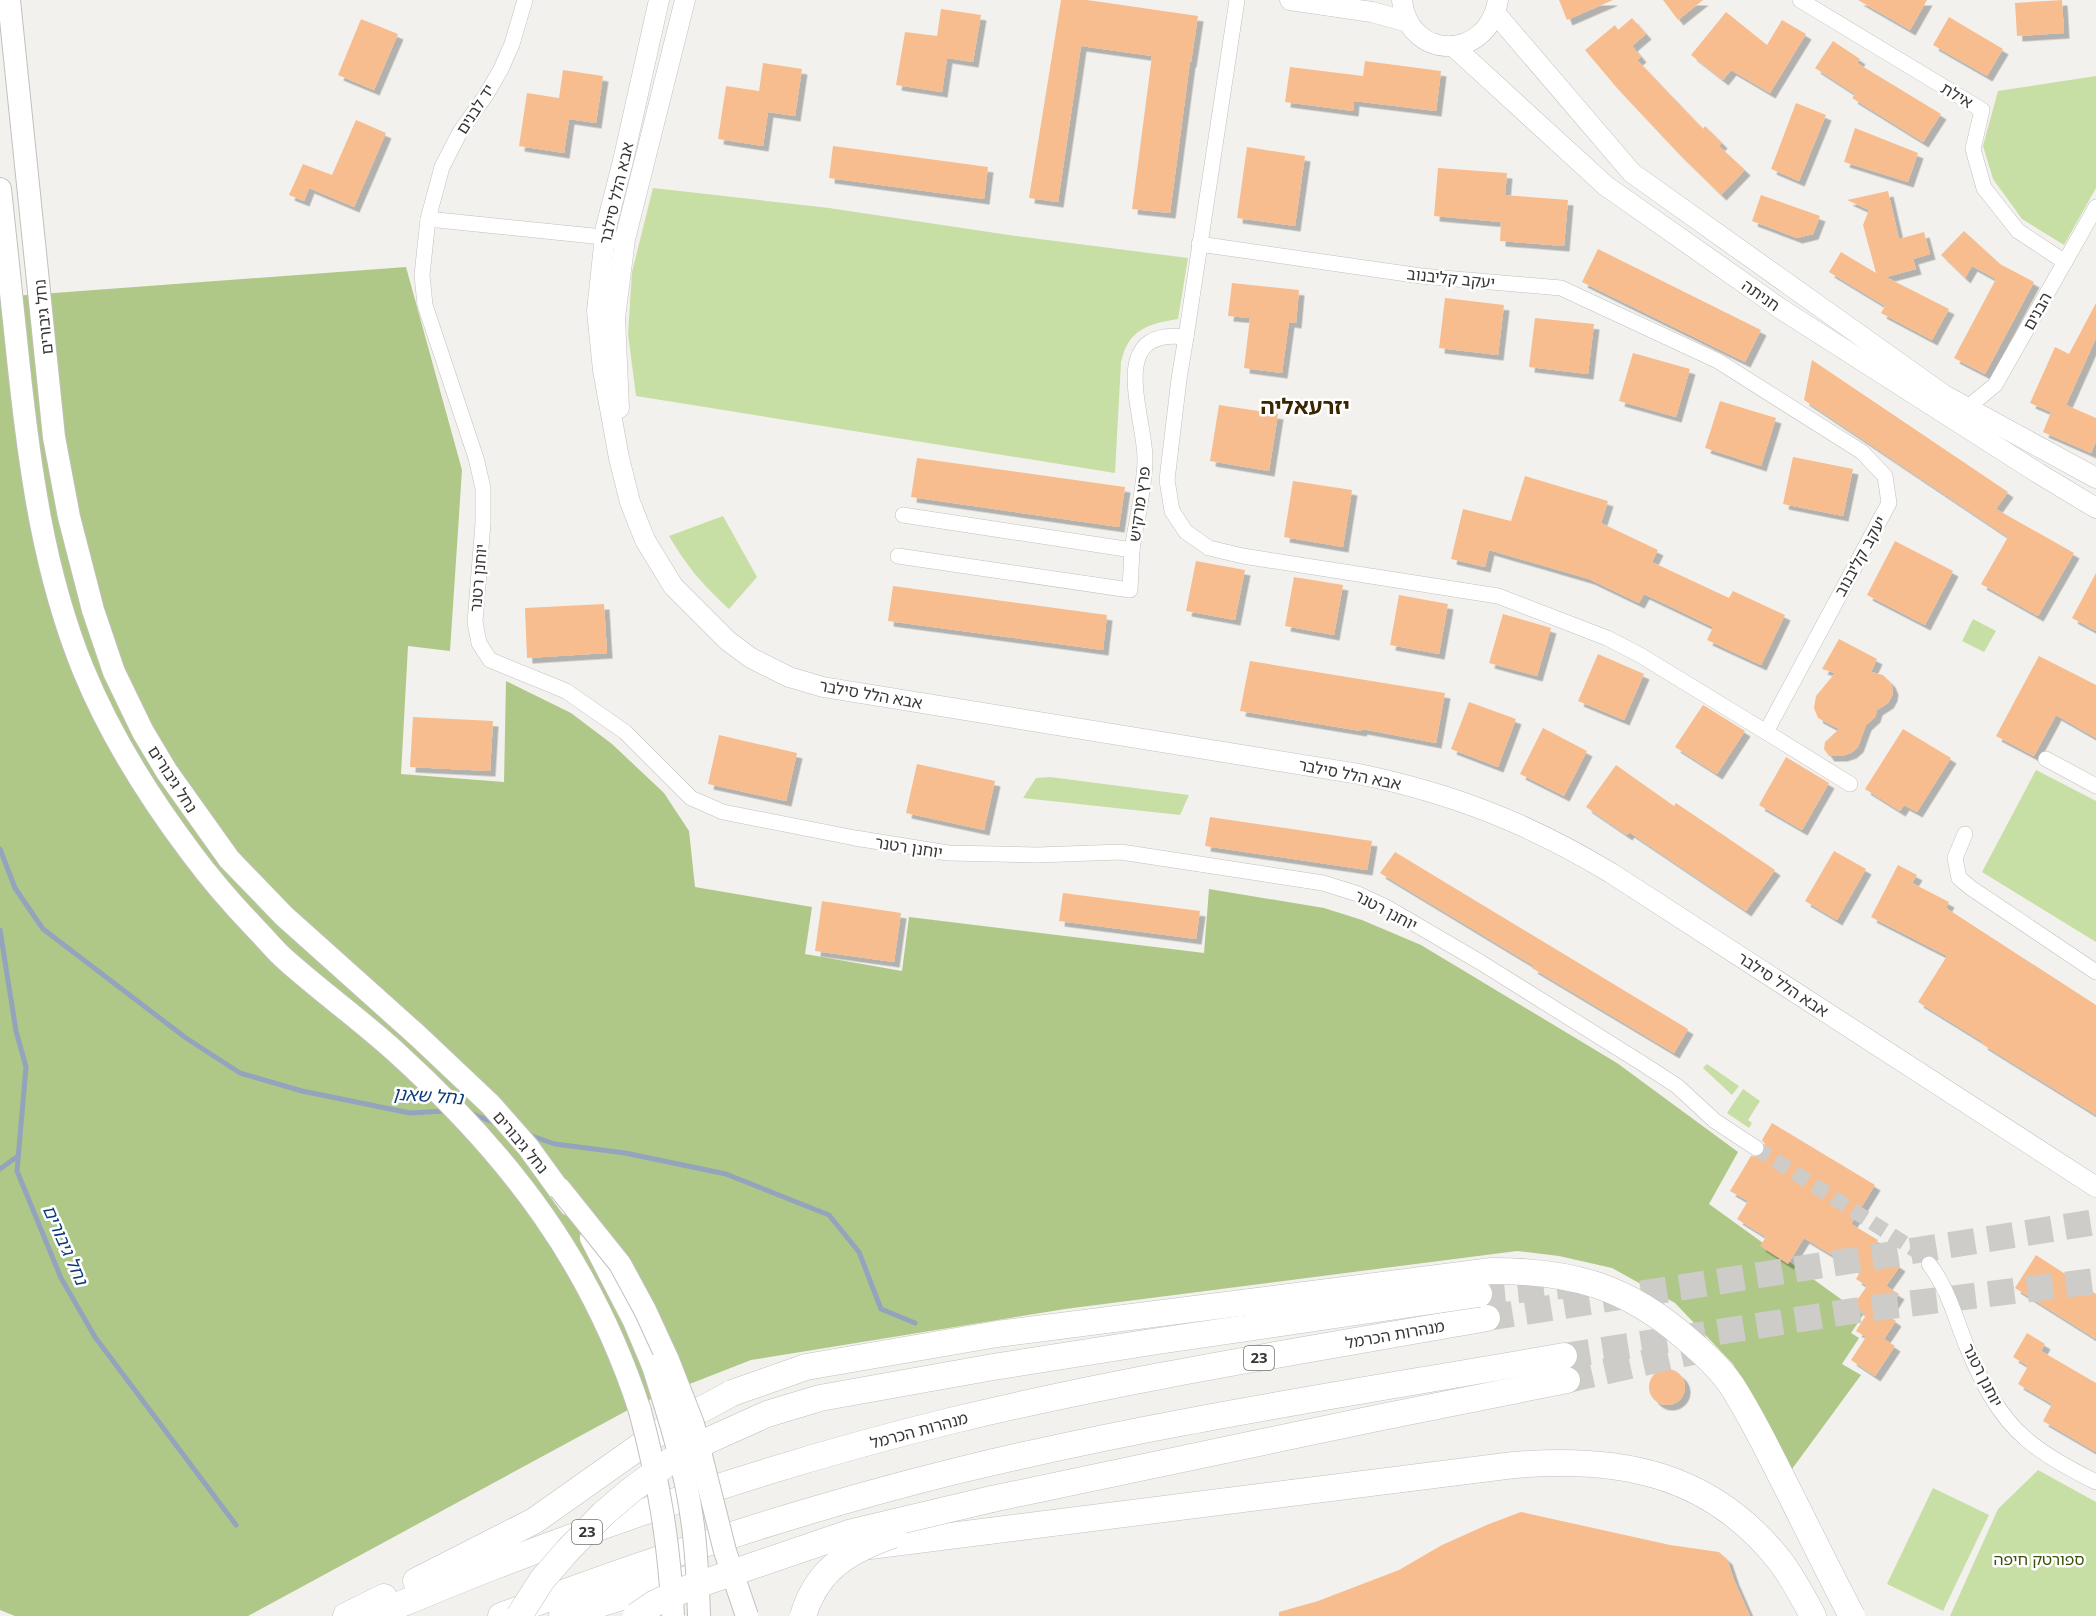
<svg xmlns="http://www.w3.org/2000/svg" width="2096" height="1616" font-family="'Noto Sans','Noto Sans Hebrew',sans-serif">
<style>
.green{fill:#c7dfa5}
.forest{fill:#afc888}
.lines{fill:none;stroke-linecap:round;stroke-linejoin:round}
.stream{stroke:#94a4bc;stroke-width:5}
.building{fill:#f8bd8f;filter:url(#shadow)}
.minor-tunnel{stroke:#cdccc8;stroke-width:15;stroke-dasharray:15 8;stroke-linecap:butt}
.trunk-tunnel{stroke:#cdccc8;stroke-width:26;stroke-dasharray:26 13;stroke-linecap:butt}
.minor-casing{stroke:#c1c0bc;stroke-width:16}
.tertiary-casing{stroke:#c1c0bc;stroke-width:21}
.secondary-casing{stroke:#c1c0bc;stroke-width:24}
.trunk-casing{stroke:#c1c0bc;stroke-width:27}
.minor{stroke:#fff;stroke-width:15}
.tertiary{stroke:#fff;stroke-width:20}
.secondary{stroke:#fff;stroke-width:22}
.trunk{stroke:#fff;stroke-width:26}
.secondary-bridge-casing{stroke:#c1c0bc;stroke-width:24;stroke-linecap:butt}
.trunk-bridge-casing{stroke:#c1c0bc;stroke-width:27;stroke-linecap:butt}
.secondary-bridge{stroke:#fff;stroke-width:22}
.trunk-bridge{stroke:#fff;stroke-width:26}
.labels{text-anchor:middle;stroke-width:5;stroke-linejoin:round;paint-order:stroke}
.shield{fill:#fff;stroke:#737272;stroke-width:1.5}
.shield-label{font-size:15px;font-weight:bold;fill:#373635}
.street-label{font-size:16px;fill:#373635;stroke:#fff}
.park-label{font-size:16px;fill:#3b5109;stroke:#fff}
.water-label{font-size:18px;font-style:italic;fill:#0d3a7c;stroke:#fff}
.district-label{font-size:22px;font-weight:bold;fill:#3b2600;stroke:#fff}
</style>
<defs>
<filter id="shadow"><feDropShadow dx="5.5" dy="5.5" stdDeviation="0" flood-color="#0004"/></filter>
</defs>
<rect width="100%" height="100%" fill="#f3f1ed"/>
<!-- green -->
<g class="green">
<path d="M 2096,76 L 2096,188 L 2064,245 L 2022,219 L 1993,179 L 1983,146 L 1998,91 Z"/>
<path d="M 653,188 L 829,208 L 1009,235 L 1188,258 L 1178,319 C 1147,324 1128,330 1121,362 L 1115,473 L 636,396 L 628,334 L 632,272 Z"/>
<path d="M 723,516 L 757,577 L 729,609 C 702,584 688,568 669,536 Z"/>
<path d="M 1973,619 L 1996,631 L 1984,652 L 1962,641 Z"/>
<path d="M 2036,770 L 2096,801 L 2096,942 L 1982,872 Z"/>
<path d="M 1050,777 L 1189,795 L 1180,815 L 1023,798 L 1036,778 Z"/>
<path d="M 1707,1064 L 1739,1086 L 1732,1095 L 1703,1068 Z"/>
<path d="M 1743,1089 L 1760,1101 L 1748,1120 L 1752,1123 L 1749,1128 L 1727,1113 Z"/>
<path d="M 2038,1470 L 2096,1502 L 2096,1616 L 1950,1616 L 1998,1509 Z"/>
<path d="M 1933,1488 L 1989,1515 L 1943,1611 L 1887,1584 Z"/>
</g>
<!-- forest -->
<path class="forest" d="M 406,267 L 462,470 L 450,651 L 408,646 L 401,774 L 504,782 L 506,681 L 571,713 L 612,744 L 664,793 L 689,831 L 695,887 L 812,907 L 805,954 L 902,971 L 909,917 L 1204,953 L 1209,889 L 1324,908 L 1362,920 L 1421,945 L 1617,1063 L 1738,1152 L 1709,1204 L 1863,1315 L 1851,1333 L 1859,1338 L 1842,1364 L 1861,1375 L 1792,1469 L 1733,1364 L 1675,1303 L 1612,1268 L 1559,1256 L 1517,1251 L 1065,1309 L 751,1360 L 641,1403 L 248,1616 L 15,1616 L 0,1610 L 0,297 Z"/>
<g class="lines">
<!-- stream -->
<g class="stream">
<path d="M 0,849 L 15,888 L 43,929 L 186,1038 L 240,1073 L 302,1091 L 410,1113 L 446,1111"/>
<path d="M 0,930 L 16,1031 L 26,1067 L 17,1171 L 61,1278 L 95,1337 L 236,1525"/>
<path d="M 470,1113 L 495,1123"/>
<path d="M 529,1135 L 555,1144 L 625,1153 L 726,1174 L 829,1215 L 859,1252 L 881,1309 L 915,1323"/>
<path d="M 0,1169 L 18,1156"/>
</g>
</g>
<!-- building -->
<g class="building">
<path d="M 1061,0 L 1087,0 L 1198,16 L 1191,62 L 1190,62 L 1170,213 L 1132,209 L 1152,56 L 1081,46 L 1058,202 L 1029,198 Z"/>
<path d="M 1559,0 L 1613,0 L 1567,20 Z"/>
<path d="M 1663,0 L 1703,0 L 1678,20 Z"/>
<path d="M 1858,0 L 1927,0 L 1910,30 Z"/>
<path d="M 2062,0 L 2064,33 L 2017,36 L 2015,3 Z"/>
<path d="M 941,9 L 981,15 L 973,62 L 947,58 L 942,92 L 896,85 L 905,32 L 937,36 Z"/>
<path d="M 1726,12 L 1767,45 L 1782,20 L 1806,34 L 1770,93 L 1731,70 L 1723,80 L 1691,55 Z"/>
<path d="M 1949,17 L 2003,49 L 1987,76 L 1933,45 Z"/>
<path d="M 1632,18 L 1646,34 L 1632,46 L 1641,57 L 1637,60 L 1703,129 L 1705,126 L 1722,143 L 1719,146 L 1745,170 L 1721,195 L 1679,154 L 1617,88 L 1585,50 L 1615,25 L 1618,30 Z"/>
<path d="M 361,19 L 398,34 L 374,90 L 338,75 Z"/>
<path d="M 1833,41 L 1860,59 L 1857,63 L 1941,114 L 1923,142 L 1852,98 L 1855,94 L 1815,68 Z"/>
<path d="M 1365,61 L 1441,71 L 1436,111 L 1354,101 L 1353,111 L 1285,102 L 1290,67 L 1363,76 Z"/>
<path d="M 763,63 L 802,69 L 795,116 L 768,112 L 763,146 L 718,139 L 726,86 L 759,91 Z"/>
<path d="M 563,70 L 603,76 L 596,123 L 569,119 L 564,153 L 519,146 L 527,93 L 559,98 Z"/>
<path d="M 1796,103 L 1826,115 L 1799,181 L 1771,169 Z"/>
<path d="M 356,120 L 386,133 L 354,207 L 309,188 L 304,201 L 289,195 L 303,164 L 332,175 Z"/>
<path d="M 1855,128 L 1918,153 L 1908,182 L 1844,162 Z"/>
<path d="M 833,146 L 988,167 L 984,199 L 829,178 Z"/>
<path d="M 1247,147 L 1305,156 L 1295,226 L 1237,218 Z"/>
<path d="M 1438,168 L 1507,173 L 1505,195 L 1568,200 L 1564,246 L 1500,241 L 1501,222 L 1434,216 Z"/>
<path d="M 1888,191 L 1899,239 L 1924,232 L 1930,254 L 1913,259 L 1916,269 L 1886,277 L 1949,309 L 1932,340 L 1881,313 L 1885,306 L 1829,272 L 1841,252 L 1876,273 L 1863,225 L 1869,210 L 1847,200 Z"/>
<path d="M 1761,195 L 1820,216 L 1813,234 L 1797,238 L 1752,221 Z"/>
<path d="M 1964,231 L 2000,264 L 2034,282 L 1985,374 L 1954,358 L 1996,279 L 1972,266 L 1965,278 L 1941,255 Z"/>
<path d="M 1598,249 L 1761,330 L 1745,362 L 1582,282 Z"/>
<path d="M 1232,283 L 1299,290 L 1296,323 L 1289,322 L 1282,373 L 1244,368 L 1250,318 L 1228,316 Z"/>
<path d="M 1445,298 L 1504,305 L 1498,355 L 1439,348 Z"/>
<path d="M 2096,303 L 2096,338 L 2066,405 L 2096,418 L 2096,441 L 2091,453 L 2043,432 L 2051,412 L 2030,403 L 2055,347 L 2069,354 Z"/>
<path d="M 1535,318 L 1594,324 L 1588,374 L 1529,367 Z"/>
<path d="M 1633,353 L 1690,369 L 1676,417 L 1619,401 Z"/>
<path d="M 1812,360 L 2008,492 L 1996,509 L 2074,553 L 2038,616 L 1981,584 L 2008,537 L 1804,400 Z"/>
<path d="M 1720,401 L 1776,418 L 1761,466 L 1705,448 Z"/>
<path d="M 1219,405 L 1278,414 L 1269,471 L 1210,461 Z"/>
<path d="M 1793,457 L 1853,469 L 1843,516 L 1783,504 Z"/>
<path d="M 917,458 L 1125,487 L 1119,527 L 911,497 Z"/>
<path d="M 1525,476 L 1608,501 L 1601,523 L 1658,550 L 1652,562 L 1729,598 L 1733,591 L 1785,615 L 1761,665 L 1707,640 L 1713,627 L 1644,594 L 1639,603 L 1589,579 L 1489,550 L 1485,567 L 1451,559 L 1463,509 L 1511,521 Z"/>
<path d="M 1293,481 L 1352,490 L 1343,547 L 1284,537 Z"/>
<path d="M 1895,541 L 1953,571 L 1925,625 L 1867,595 Z"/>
<path d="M 1196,561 L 1245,570 L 1235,620 L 1186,611 Z"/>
<path d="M 2096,573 L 2096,631 L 2072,618 Z"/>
<path d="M 1294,577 L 1343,585 L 1334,635 L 1285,626 Z"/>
<path d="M 893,586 L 1107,615 L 1103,650 L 888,621 Z"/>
<path d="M 1399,595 L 1448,604 L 1439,654 L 1390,645 Z"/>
<path d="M 604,604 L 607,653 L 527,658 L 525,608 Z"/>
<path d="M 1503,614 L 1551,628 L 1537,676 L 1489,663 Z"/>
<path d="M 1839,639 L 1877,659 L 1871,672 L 1883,675 L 1890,682 L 1893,689 L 1892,696 L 1888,703 L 1877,710 L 1875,717 L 1866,725 L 1858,747 L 1851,753 L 1842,756 L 1829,756 L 1824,749 L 1825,742 L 1839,729 L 1818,718 L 1814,708 L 1816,696 L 1835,673 L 1822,669 Z"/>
<path d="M 1598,654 L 1644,674 L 1624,720 L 1578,701 Z"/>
<path d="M 2039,656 L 2096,685 L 2096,738 L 2056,715 L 2034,756 L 1996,736 Z"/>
<path d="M 1250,661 L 1445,693 L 1436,743 L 1362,729 L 1361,731 L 1240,711 Z"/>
<path d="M 1469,702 L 1516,719 L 1498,767 L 1451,749 Z"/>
<path d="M 1703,705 L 1745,731 L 1717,774 L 1675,747 Z"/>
<path d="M 413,717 L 493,721 L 490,771 L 410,767 Z"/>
<path d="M 1543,728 L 1587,751 L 1564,796 L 1520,774 Z"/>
<path d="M 1903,729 L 1951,758 L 1917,812 L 1904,805 L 1900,811 L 1865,789 Z"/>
<path d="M 719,735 L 797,753 L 786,801 L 708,784 Z"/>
<path d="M 1786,757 L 1829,783 L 1802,830 L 1759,805 Z"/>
<path d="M 917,764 L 995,781 L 984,830 L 906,813 Z"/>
<path d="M 1616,765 L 1674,806 L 1676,803 L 1775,870 L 1746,911 L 1629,832 L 1627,835 L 1586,807 Z"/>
<path d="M 1210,817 L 1372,841 L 1367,870 L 1205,846 Z"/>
<path d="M 1834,851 L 1866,869 L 1837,920 L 1805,901 Z"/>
<path d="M 1395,852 L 1688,1029 L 1674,1053 L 1532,968 L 1534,966 L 1380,873 Z"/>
<path d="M 1898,865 L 1917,875 L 1912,883 L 1949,902 L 1946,908 L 2096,1005 L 2096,1115 L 1982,1044 L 1983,1042 L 1918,1002 L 1947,956 L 1871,917 Z"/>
<path d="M 1063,893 L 1200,911 L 1196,939 L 1059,921 Z"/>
<path d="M 822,901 L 901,913 L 894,962 L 815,951 Z"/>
<path d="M 1772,1123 L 1875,1185 L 1851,1224 L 1878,1240 L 1873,1248 L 1900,1266 L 1886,1286 L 1899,1294 L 1886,1314 L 1896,1321 L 1884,1339 L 1895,1346 L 1875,1376 L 1851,1360 L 1866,1337 L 1856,1331 L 1866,1315 L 1853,1306 L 1867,1286 L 1856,1279 L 1860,1272 L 1804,1238 L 1788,1264 L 1760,1246 L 1766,1237 L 1737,1219 L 1748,1201 L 1730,1191 L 1751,1156 L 1760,1157 L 1764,1153 L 1765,1144 L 1762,1140 Z"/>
<path d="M 2036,1255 L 2096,1294 L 2096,1339 L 2015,1288 Z"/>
<path d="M 2027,1333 L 2045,1344 L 2041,1351 L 2096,1383 L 2096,1452 L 2043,1421 L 2052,1404 L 2018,1384 L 2028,1366 L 2013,1357 Z"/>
<circle cx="1667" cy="1387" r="18"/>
<path d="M 1521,1512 L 1670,1545 L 1719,1552 L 1727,1559 L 1734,1580 L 1750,1616 L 1279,1616 L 1279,1612 L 1318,1601 L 1399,1570 L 1442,1545 L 1489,1524 Z"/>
</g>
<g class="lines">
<!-- minor-tunnel -->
<path class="minor-tunnel" d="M 1756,1148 L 1918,1252 L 1929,1264"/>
<!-- trunk-tunnel -->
<g class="trunk-tunnel">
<path d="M 1479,1294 L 1584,1284"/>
<path d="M 1487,1318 L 2096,1222"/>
<path d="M 1564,1356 L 1866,1309 L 2096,1281"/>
<path d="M 1567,1380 L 1697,1351"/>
</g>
<!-- minor casing -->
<g class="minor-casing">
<g id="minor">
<path d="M 525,0 L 512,44 L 501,69 L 486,95 L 460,132 L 442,167 L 428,219 L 422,275 L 425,305 L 476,458 L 483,488 L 483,523 L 475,622 L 479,643 L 490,660 L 566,691 L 625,732 L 691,798 L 723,812 L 855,838 L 948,853 L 1037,855 L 1121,852 L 1323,883 L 1358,894 L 1386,907 L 1480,962 L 1640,1062 L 1677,1086 L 1715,1121 L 1756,1148"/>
<path d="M 1800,0 L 1982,110 L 1973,149 L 1984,188 L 2018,231 L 2065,262"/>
<path d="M 428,219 L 613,238"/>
<path d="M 1186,337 L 1179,379 L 1167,480 L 1172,511 L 1186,532 L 1209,548 L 1243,556 L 1498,596 L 1607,638 L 1640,655 L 1766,732 L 1889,503 L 1885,476 L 1862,452 L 1718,361 L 1561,288 L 1421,276 L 1199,244"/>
<path d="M 1968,407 L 1995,385 L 2096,207"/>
<path d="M 903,515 L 1132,550 C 1136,522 1145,487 1145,459 C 1145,415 1105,327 1186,337 L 1237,0"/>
<path d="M 898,556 L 1130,590 L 1132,550"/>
<path d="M 1766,732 L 1850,784"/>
<path d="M 2046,759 L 2096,786"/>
<path d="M 1965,834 L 1955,858 L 1959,878 L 1971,888 L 2096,972"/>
<path d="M 1929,1264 C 1949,1290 1955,1318 1967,1347 C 1981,1381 1998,1415 2026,1439 C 2044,1455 2074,1471 2096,1482"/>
</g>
</g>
<!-- tertiary casing -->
<g class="tertiary-casing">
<g id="tertiary">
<path d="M 659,0 L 623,161 L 606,227 L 597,311 L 603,370 L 619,458 L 630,502 L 645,540 L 673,586 L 728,641 L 751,658 L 789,677 L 823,687 L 1359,774 C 1454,794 1528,823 1611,873 L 2096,1187"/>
<path d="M 1290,0 L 1372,12 L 1408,22"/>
<path d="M 1402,0 C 1408,61 1488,62 1498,0"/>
<path d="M 1496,14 L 1632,173 L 1944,395 L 2096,478"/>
<path d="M 1453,46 L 1606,186 L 1781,309 L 2038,473 L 2096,508"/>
<path d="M 619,408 L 615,318 L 625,239 L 685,0"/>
</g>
</g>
<!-- secondary casing -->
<g class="secondary-casing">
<g id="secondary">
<path d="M 9,0 L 54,437 L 69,517 L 93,610 L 114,672 L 143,732 L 167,772 L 229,859 L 284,916 L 418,1036 L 491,1105 L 528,1147 L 570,1205"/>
<path d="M 0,189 C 6,249 13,308 19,368 C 30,470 44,573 83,669 C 110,735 149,797 192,854 C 212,881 234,906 257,930 C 267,940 276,952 287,961 C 323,993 362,1021 397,1053 C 511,1157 592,1263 640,1411"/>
<path d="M 591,1238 L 634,1321 L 653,1366"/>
</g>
</g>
<!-- trunk casing -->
<g class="trunk-casing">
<g id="trunk">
<path d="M 992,1499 L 1382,1417 L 1567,1380"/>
<path d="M 870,1546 L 1514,1465 C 1620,1456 1711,1473 1780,1561 C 1793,1578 1803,1597 1813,1616"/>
<path d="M 416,1581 L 534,1521 L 660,1432 L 732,1393"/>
<path d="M 346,1616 L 384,1597"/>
<path d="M 371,1616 C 412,1600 453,1582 495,1566 C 643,1509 795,1459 950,1421 C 1127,1378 1307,1350 1487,1318"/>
<path d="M 501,1616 C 649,1560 799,1510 952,1472 C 1154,1422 1360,1392 1564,1356"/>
<path d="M 562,1616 L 640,1591 L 692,1578"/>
</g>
</g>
<!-- minor -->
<use href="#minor" class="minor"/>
<!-- tertiary -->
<use href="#tertiary" class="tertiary"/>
<!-- secondary -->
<use href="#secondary" class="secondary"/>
<!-- trunk -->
<use href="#trunk" class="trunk"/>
<!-- secondary-bridge casing -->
<g class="secondary-bridge-casing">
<g id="secondary-bridge">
<path d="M 560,1189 L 620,1264 L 645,1310 L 668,1360 L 693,1424 L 725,1551 L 747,1616"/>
<path d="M 653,1366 C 669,1416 685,1467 692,1519 C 697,1551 698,1584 699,1616"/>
<path d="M 640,1411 C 659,1482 669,1542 673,1616"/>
</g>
</g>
<!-- trunk-bridge casing -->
<g class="trunk-bridge-casing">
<g id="trunk-bridge">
<path d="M 732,1393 L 806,1367 L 997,1334 L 1492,1271 C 1572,1271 1627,1286 1688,1340 C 1704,1354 1720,1368 1732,1386 C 1750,1414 1765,1444 1780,1474 C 1804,1521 1827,1569 1852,1616"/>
<path d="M 519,1616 L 542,1580 L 567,1551 L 603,1514 L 630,1491 L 669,1462 L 707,1441 L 767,1414 L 820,1398 L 993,1367 L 1158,1341 L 1479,1294"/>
<path d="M 636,1616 L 655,1603 L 688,1588 L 849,1533 L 992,1499"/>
<path d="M 803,1616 C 817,1569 848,1551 893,1535"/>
</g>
</g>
<!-- secondary-bridge -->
<use href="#secondary-bridge" class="secondary-bridge"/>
<!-- trunk-bridge -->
<use href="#trunk-bridge" class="trunk-bridge"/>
</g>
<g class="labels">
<!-- shield labels -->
<g class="shield">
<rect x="1244" y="1346" width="30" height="24" rx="4.5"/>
<rect x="572" y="1520" width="30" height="24" rx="4.5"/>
</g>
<g class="shield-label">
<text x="1259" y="1363">23</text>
<text x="587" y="1537">23</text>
</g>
<!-- street labels -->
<g class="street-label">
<text transform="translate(1957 95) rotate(31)" y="6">אילת</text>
<text transform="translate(475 109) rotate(-57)" y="6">יד לבנים</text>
<text transform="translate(616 193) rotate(-77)" y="6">אבא הלל סילבר</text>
<text transform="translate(1451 278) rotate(6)" y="6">יעקב קליבנוב</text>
<text transform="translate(1761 295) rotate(35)" y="6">חניתה</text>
<text transform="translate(2037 311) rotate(-60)" y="6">הבנים</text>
<text transform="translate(43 317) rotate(-96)" y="6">נחל גיבורים</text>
<text transform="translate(1139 504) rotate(-82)" y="6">פרץ מרקיש</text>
<text transform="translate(1860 556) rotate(-61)" y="6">יעקב קליבנוב</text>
<text transform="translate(478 578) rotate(-85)" y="6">יוחנן רטנר</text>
<text transform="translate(871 694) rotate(10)" y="6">אבא הלל סילבר</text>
<text transform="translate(1350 774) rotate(11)" y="6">אבא הלל סילבר</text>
<text transform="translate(173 779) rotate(57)" y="6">נחל גיבורים</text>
<text transform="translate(909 847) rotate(9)" y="6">יוחנן רטנר</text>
<text transform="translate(1386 910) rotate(28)" y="6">יוחנן רטנר</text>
<text transform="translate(1783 984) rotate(33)" y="6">אבא הלל סילבר</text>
<text transform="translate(521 1142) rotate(50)" y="6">נחל גיבורים</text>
<text transform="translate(1395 1334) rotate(-10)" y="6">מנהרות הכרמל</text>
<text transform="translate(1983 1375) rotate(63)" y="6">יוחנן רטנר</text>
<text transform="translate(919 1430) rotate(-15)" y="6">מנהרות הכרמל</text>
</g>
<!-- park labels -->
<g class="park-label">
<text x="2039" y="1565">ספורטק חיפה</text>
</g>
<!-- water labels -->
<g class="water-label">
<text transform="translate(428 1096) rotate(4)" y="6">נחל שאנן</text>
<text transform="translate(65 1245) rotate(66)" y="6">נחל גיבורים</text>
</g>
<!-- district labels -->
<g class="district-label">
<text x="1305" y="414">יזרעאליה</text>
</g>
</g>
</svg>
